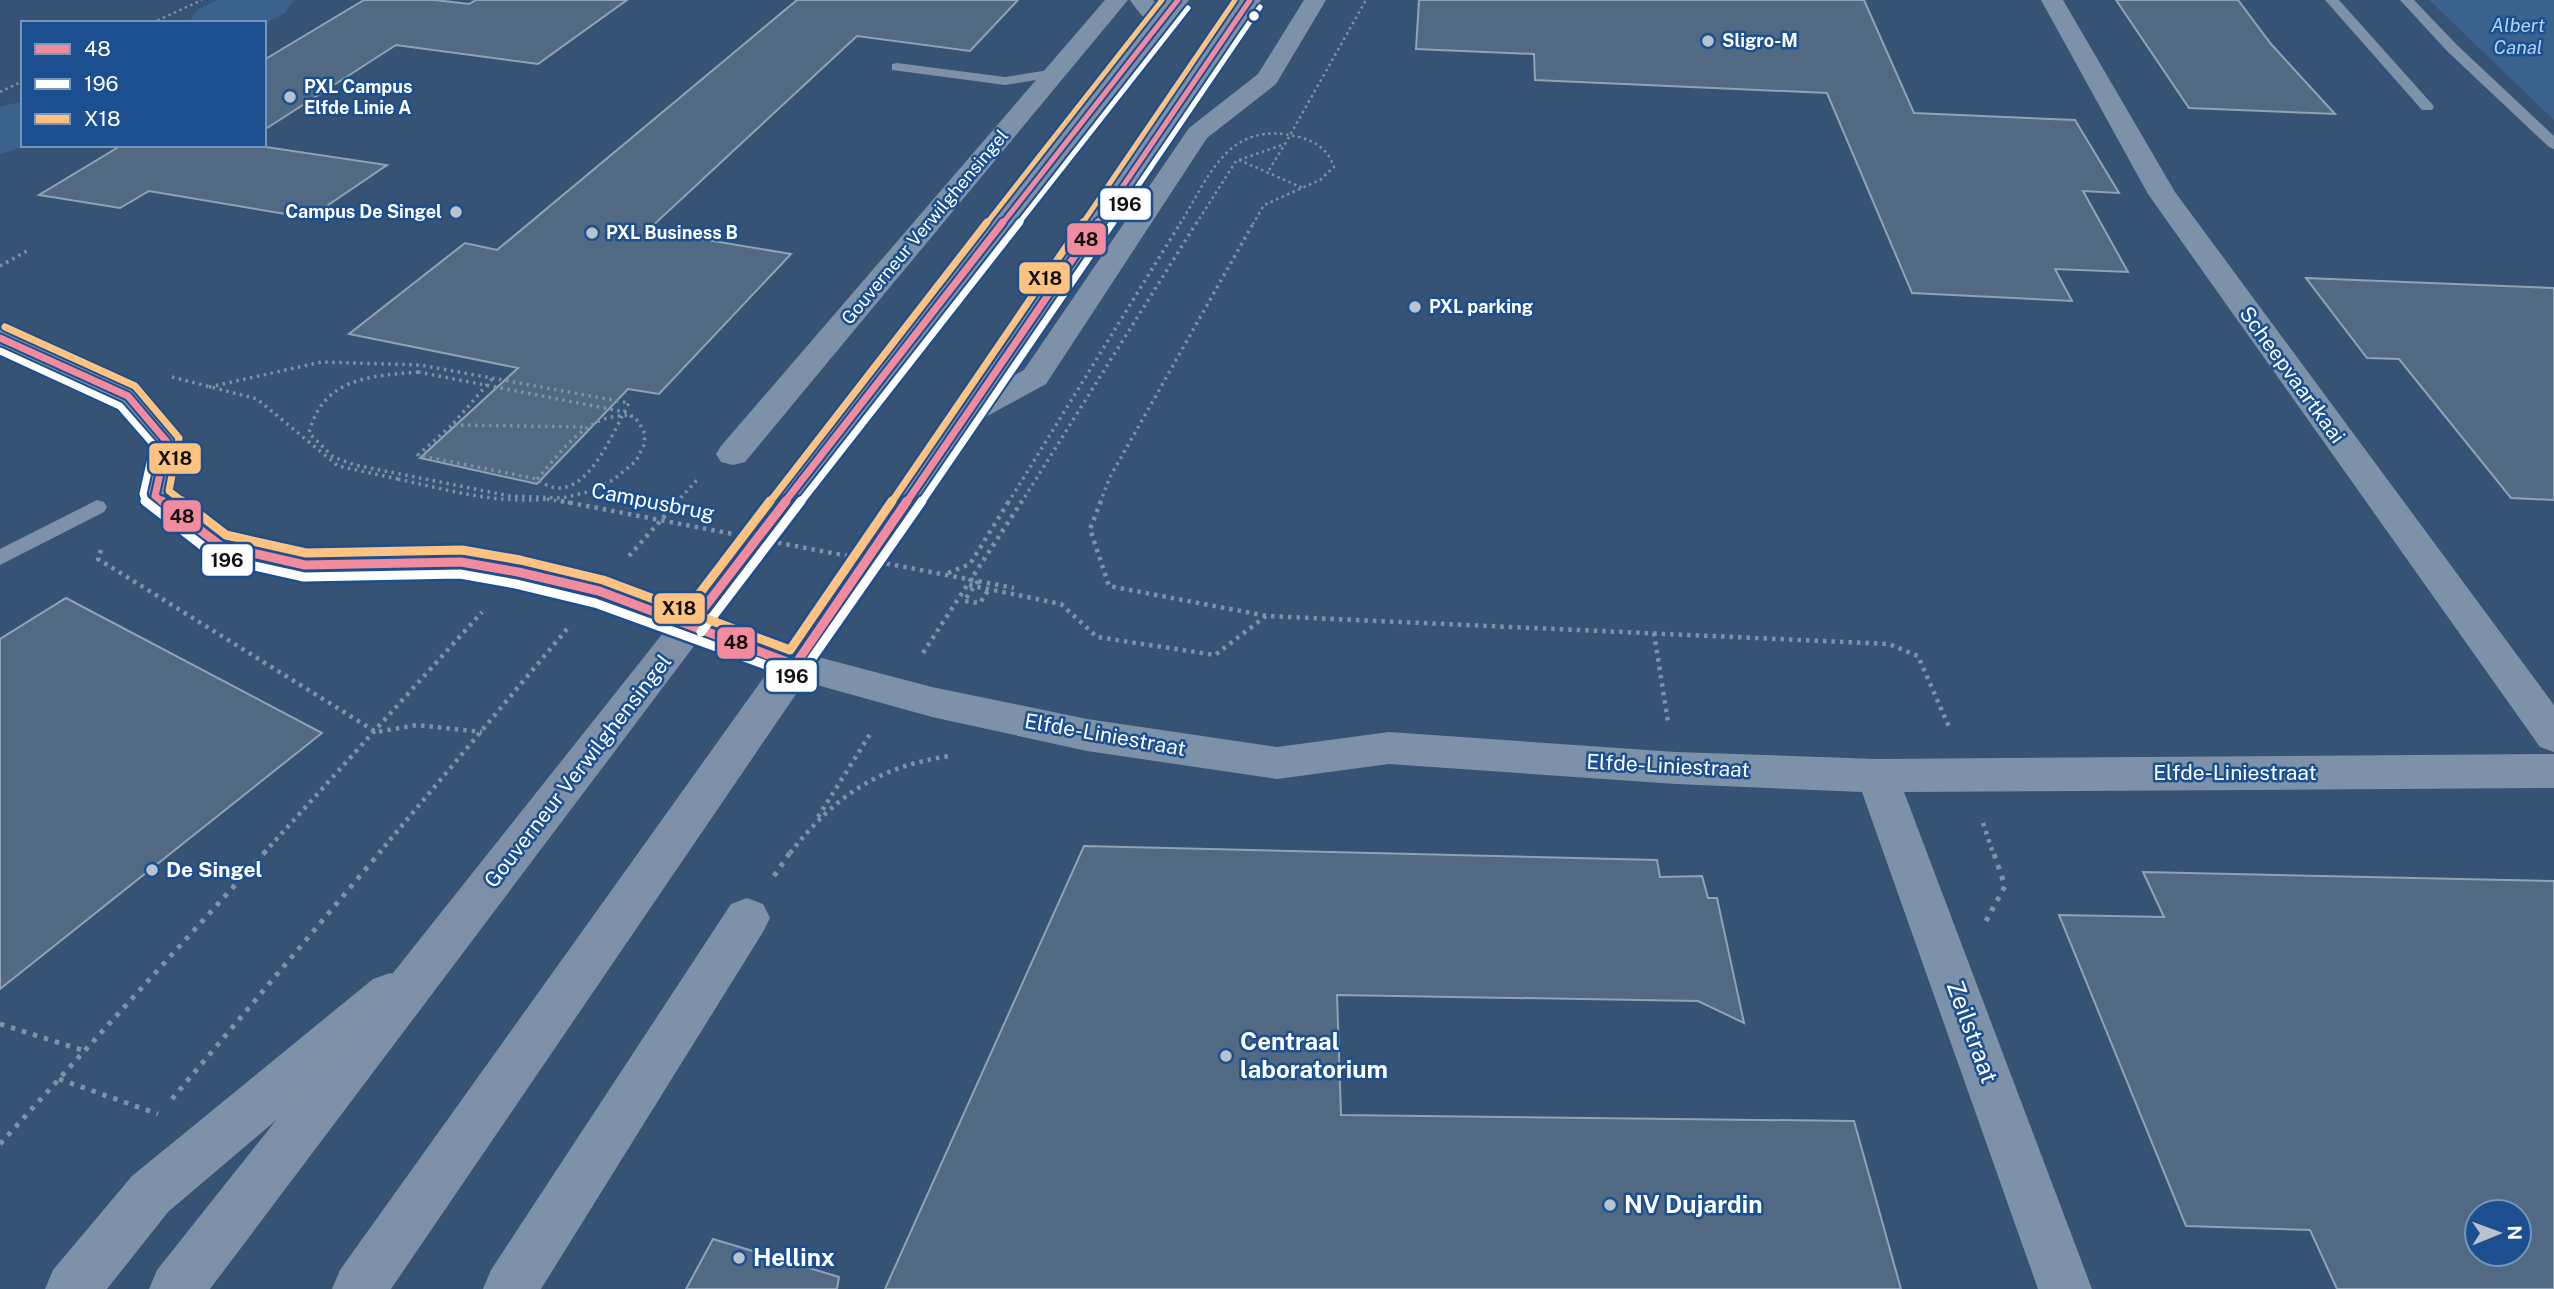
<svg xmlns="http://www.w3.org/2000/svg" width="2554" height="1289" font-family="'Public Sans',sans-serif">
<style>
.water{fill:#3b618d}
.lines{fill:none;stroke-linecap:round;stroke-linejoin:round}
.river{fill:#3b618d;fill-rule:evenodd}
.building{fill:#526984;stroke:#92a2b6;stroke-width:2;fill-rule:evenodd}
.path-far3{stroke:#7d92a8;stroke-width:2.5;stroke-dasharray:2.5 3.5;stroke-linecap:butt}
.path-far2{stroke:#7d92a8;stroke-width:3.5;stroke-dasharray:2.5 4.5;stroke-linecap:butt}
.path-far1{stroke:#7d92a8;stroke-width:4.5;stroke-dasharray:3.5 5;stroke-linecap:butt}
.path{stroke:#7d92a8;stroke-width:5;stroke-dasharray:4.5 7;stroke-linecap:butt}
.service{fill:#7d92a8;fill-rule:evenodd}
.minor{fill:#7d92a8;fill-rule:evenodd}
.trunk{fill:#7e90a7;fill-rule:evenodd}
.path-bridge-far2{stroke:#7d92a8;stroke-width:2.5;stroke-dasharray:2.5 3.5;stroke-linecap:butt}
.path-bridge-far1{stroke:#7d92a8;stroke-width:3.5;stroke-dasharray:2.5 4.5;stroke-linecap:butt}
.path-bridge{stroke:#7d92a8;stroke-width:4.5;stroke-dasharray:3.5 5;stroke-linecap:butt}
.bus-1-far2-casing{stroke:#1b4f8f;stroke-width:9}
.bus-1-far1-casing{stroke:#1b4f8f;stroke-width:11}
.bus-1-casing{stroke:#1b4f8f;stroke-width:14}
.bus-2-far2-casing{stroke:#1b4f8f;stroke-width:9}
.bus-2-far1-casing{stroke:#1b4f8f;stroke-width:11}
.bus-2-casing{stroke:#1b4f8f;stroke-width:14}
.bus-3-far2-casing{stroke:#1b4f8f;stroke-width:9}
.bus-3-far1-casing{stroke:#1b4f8f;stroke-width:11}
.bus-3-casing{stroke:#1b4f8f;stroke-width:14}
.bus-1-far2{stroke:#f38b9e;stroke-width:5}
.bus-1-far1{stroke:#f38b9e;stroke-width:7}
.bus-1{stroke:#f38b9e;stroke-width:9}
.bus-2-far2{stroke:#fff;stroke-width:5}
.bus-2-far1{stroke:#fff;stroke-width:7}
.bus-2{stroke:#fff;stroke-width:9}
.bus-3-far2{stroke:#ffc280;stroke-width:5}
.bus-3-far1{stroke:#ffc280;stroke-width:7}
.bus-3{stroke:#ffc280;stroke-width:9}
.bus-dot{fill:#fff;stroke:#1b4f8f;stroke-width:2.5}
.poi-dot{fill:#b9c2ce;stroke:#1b4f8f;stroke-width:2.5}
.labels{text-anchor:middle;stroke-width:5;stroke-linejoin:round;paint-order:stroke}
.far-poi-label{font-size:18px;font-weight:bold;fill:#fff;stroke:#1b4f8f;text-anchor:start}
.far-street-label{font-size:18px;fill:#fff;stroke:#1b4f8f}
.far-water-label{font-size:19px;font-style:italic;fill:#b5d3f5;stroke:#1b4f8f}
.street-label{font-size:21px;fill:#fff;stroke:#1b4f8f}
.poi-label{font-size:21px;font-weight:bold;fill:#fff;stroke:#1b4f8f;text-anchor:start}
.near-street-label{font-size:24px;fill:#fff;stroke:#1b4f8f}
.near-poi-label{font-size:24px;font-weight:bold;fill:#fff;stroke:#1b4f8f;text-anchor:start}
.line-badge{stroke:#1b4f8f;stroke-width:2.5}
.pale-badge-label{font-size:19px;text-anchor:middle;font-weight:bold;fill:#111}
</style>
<rect width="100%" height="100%" fill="#365274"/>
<!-- water -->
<path class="water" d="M 2429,0 L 2554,0 L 2554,120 Z"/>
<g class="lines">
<!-- river -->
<g class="river">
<path d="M 217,0 L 294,0 L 285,13 L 264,24 L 188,23 L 197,10 Z"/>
<path d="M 23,101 L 23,145 L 30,145 L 0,154 L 0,107 Z"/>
</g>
</g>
<!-- building -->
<g class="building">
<path d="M 364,0 L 435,0 L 469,4 L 476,0 L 627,0 L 538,64 L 396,45 L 264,130 L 264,60 Z"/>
<path d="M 797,0 L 1018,0 L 970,51 L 857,36 L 648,230 L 791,254 L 659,394 L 628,389 L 537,484 L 420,458 L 518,368 L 349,334 L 465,243 L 497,250 Z"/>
<path d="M 1419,0 L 1864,0 L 1914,113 L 2075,120 L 2119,193 L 2083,191 L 2128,272 L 2055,269 L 2072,301 L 1912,293 L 1827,93 L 1535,80 L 1534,54 L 1416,49 Z"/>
<path d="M 2116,0 L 2238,0 L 2271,44 L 2335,114 L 2189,108 Z"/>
<path d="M 122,145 L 252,145 L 387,165 L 309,218 L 149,191 L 120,208 L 39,195 Z"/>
<path d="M 2306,278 L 2554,288 L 2554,500 L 2511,498 L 2399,359 L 2367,358 Z"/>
<path d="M 66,598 L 322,733 L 0,989 L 0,639 Z"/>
<path d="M 1084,846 L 1657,860 L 1660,877 L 1702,876 L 1708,898 L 1717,898 L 1744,1023 L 1698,1001 L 1337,995 L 1341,1115 L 1854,1121 L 1901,1289 L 885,1289 Z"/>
<path d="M 2143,872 L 2554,881 L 2554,1289 L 2337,1289 L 2310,1230 L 2186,1226 L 2059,915 L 2164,917 ZM 2477,1212 L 2519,1212 L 2519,1254 L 2477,1254 Z"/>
<path d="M 713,1239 L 839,1277 L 837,1289 L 686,1289 Z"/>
</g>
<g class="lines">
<!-- path-far3 -->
<g class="path-far3">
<path d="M 152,23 L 202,0"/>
<path d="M 0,92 L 23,81"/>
<path d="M 1239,160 L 1303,188"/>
<path d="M 1269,170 L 1285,144"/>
<path d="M 1196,224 L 1236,161 L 1285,144 L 1366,0"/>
</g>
<!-- path-far2 -->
<g class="path-far2">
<path d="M 0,266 L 27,251"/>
<path d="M 172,377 L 257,399 L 338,466 L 398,479"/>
<path d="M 492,379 L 452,425 L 587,427"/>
<path d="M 209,387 L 322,362 L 420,365 L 629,403 C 612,433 582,515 537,479 L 418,455 L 452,425"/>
<path d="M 537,479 C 564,449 588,411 633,416"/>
<path d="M 676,503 L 698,479"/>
<path d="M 1021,503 L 1197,222"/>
<path d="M 1100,503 L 1110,477"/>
</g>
<!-- path-far1 -->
<g class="path-far1">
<path d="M 1101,501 L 1090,529 L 1109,586 L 1267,616 L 1889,644 L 1918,656 L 1950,729"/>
<path d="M 101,550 L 98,559 L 376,732 L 417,725 L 482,732"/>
<path d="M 629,556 L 678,501"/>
<path d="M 978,581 L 964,601 L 980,603 L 989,589"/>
<path d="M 969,585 L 1061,604 L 1097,637 L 1215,655 L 1266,616"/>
<path d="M 1654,633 L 1668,722"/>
<path d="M 923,653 L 1022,501"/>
<path d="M 818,817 L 872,731"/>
<path d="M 1983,823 L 1993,853"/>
<path d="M 264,853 L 482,612"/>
<path d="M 379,853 L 567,629"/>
<path d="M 790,853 C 835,796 877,767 949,756"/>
</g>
<!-- path -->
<g class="path">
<path d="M 774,876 L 791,851"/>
<path d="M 1986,921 L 2005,886 L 1993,851"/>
<path d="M 0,1024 L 85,1051"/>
<path d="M 59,1079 L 158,1114"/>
<path d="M 172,1099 L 381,851"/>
<path d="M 0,1144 L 266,851"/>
</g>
<!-- service -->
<g class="service">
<path d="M 2325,0 L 2339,0 L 2432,104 L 2434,107 L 2432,110 L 2422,110 Z"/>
<path d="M 2400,0 L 2414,0 L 2457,45 L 2554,136 L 2554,149 L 2549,147 L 2447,51 Z"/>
<path d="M 897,63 L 1005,77 L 1055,69 L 1062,73 L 1055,77 L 1005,85 L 892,70 L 892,64 Z"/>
<path d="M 97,500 L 104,502 L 107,507 L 104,512 L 0,565 L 0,549 Z"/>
</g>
<!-- minor -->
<g class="minor">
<path d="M 1105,0 L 1128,0 L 745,462 L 733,465 L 721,462 L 716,454 L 721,446 Z"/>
<path d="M 1130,0 L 1153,0 L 1172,21 L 1169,26 C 1151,30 1140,14 1130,0 Z"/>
<path d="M 1304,0 L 1326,0 L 1276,84 L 1207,138 L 1046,384 L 982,419 L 970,422 L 958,419 L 954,412 L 958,405 L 1024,370 L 1189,128 L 1258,74 Z"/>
<path d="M 2041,0 L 2063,0 L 2175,192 L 2554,705 L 2554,752 L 2540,747 L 2148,194 Z"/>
<path d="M 0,329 L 139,389 L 184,442 L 173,492 L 232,536 L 305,552 L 461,549 L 599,578 L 704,615 L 710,625 L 704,635 L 691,639 L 592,603 L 461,575 L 305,578 L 221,558 L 208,555 L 143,504 L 138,496 L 150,443 L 117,403 L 0,350 Z"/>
<path d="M 795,651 L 932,687 L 1087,719 L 1277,747 L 1389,732 L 1676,752 L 1877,759 L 2554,754 L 2554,788 L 1904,792 L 2092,1289 L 2038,1289 L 1862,792 L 1676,784 L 1389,764 L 1277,779 L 1087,751 L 932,717 L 781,675 L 775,665 L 781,655 Z"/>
<path d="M 747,898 L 763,904 L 770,918 L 763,932 L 541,1289 L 483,1289 L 491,1270 L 731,904 Z"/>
<path d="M 390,973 L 407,979 L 414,994 L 407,1009 L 168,1212 L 107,1289 L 45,1289 L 53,1270 L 132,1176 L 373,979 Z"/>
</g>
<!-- trunk -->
<path class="trunk" d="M 1166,0 L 1189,0 L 715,619 L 786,646 L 1239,0 L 1261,0 L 809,675 L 391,1289 L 332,1289 L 340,1270 L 769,670 L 697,642 L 210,1289 L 149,1289 L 157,1270 Z"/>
<!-- path-bridge-far2 -->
<path class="path-bridge-far2" d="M 1180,224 C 1210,175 1228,119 1299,137 C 1317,142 1328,150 1334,167 L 1320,180 L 1264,205 L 1253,224"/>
<!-- path-bridge-far1 -->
<g class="path-bridge-far1">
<path d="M 418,372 L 625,412 L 638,421 L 645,434 L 644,445 L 636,461 L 613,480 L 588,492 L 562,498 L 510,496 L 355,465 L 333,457 L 309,433 C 323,378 369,376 418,372 Z"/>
<path d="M 1110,477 L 1254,222"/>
<path d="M 398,479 C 447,490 497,504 547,499"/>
<path d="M 547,499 L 570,503"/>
<path d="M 1008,503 L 1181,222"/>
</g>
<!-- path-bridge -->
<g class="path-bridge">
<path d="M 561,501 L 1014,588"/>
<path d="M 948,573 L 970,564 L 1009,501"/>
</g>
<!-- bus-1-far2 casing -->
<g class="bus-1-far2-casing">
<g id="bus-1-far2">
<path d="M 1002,224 L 1178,0"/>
<path d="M 1097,224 L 1250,0"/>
</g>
</g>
<!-- bus-1-far1 casing -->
<g class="bus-1-far1-casing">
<g id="bus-1-far1">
<path d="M 0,338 L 128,396 L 167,442 L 155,496 L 164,503"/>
<path d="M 784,503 L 1003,222"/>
<path d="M 906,503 L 1098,222"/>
</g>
</g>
<!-- bus-1 casing -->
<g class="bus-1-casing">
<g id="bus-1">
<path d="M 162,501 L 221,546 L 305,565 L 461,562 L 518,572 L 599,591 L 795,665 L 907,501"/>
<path d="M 691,625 L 786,501"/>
</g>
</g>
<!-- bus-2-far2 casing -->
<g class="bus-2-far2-casing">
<g id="bus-2-far2">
<path d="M 1018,224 L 1188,8"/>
<path d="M 1112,224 L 1260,7"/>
</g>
</g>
<!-- bus-2-far1 casing -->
<g class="bus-2-far1-casing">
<g id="bus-2-far1">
<path d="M 0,351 L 120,406 L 154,445 L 143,494 L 146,503"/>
<path d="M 800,503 L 1020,222"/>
<path d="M 921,503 L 1113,222"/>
</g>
</g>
<!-- bus-2 casing -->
<g class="bus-2-casing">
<g id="bus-2">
<path d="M 145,501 L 218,558 L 304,577 L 460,574 L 516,584 L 595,603 L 799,677 L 922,501"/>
<path d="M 701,632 L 801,501"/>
</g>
</g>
<!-- bus-3-far2 casing -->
<g class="bus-3-far2-casing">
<g id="bus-3-far2">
<path d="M 986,224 L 1162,0"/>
<path d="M 1082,224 L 1235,0"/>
</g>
</g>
<!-- bus-3-far1 casing -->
<g class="bus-3-far1-casing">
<g id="bus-3-far1">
<path d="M 5,327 L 135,386 L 179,438 L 169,491 L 185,503"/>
<path d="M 769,503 L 987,222"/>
<path d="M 891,503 L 1083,222"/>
</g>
</g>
<!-- bus-3 casing -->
<g class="bus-3-casing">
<g id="bus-3">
<path d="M 182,501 L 226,535 L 306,553 L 462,550 L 520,560 L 603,580 L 790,650 L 892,501"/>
<path d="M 681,618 L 770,501"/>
</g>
</g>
<!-- bus-1-far2 -->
<use href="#bus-1-far2" class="bus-1-far2"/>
<!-- bus-1-far1 -->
<use href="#bus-1-far1" class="bus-1-far1"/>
<!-- bus-1 -->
<use href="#bus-1" class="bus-1"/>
<!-- bus-2-far2 -->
<use href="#bus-2-far2" class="bus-2-far2"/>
<!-- bus-2-far1 -->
<use href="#bus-2-far1" class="bus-2-far1"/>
<!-- bus-2 -->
<use href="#bus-2" class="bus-2"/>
<!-- bus-3-far2 -->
<use href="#bus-3-far2" class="bus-3-far2"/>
<!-- bus-3-far1 -->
<use href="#bus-3-far1" class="bus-3-far1"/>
<!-- bus-3 -->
<use href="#bus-3" class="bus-3"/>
</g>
<!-- markers -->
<circle class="bus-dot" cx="1254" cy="16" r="6"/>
<g class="poi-dot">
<circle cx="1708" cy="41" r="7"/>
<circle cx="290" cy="97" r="7"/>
<circle cx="456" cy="212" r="7"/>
<circle cx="592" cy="233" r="7"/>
<circle cx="1415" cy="307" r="7"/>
<circle cx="152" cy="870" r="7"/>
<circle cx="1226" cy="1056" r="7"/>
<circle cx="1610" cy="1205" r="7"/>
<circle cx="739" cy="1258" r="7"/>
</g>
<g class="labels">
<!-- far-poi labels -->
<g class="far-poi-label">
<text x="1722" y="47">Sligro-M</text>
<text x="304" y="93">PXL Campus<tspan x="304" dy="21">Elfde Linie A</tspan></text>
<text x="442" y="218" text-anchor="end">Campus De Singel</text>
<text x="606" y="239">PXL Business B</text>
<text x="1429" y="313">PXL parking</text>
</g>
<!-- far-street labels -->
<g class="far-street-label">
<text transform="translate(925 227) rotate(-50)" y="6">Gouverneur Verwilghensingel</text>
</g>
<!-- far-water labels -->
<g class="far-water-label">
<text x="2518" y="32">Albert<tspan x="2518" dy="22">Canal</tspan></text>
</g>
<!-- street labels -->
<g class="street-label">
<text transform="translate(2292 375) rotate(54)" y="7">Scheepvaartkaai</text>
<text transform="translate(653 502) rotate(11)" y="7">Campusbrug</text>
<text transform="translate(1105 735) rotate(10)" y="7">Elfde-Liniestraat</text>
<text transform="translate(1668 766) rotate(3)" y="7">Elfde-Liniestraat</text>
<text transform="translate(578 771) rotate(-52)" y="7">Gouverneur Verwilghensingel</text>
<text x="2235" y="780">Elfde-Liniestraat</text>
</g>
<!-- poi labels -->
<g class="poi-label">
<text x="166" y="877">De Singel</text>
</g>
<!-- near-street labels -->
<g class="near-street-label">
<text transform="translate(1972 1032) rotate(70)" y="8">Zeilstraat</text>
</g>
<!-- near-poi labels -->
<g class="near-poi-label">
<text x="1240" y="1050">Centraal<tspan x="1240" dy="28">laboratorium</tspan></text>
<text x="1624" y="1213">NV Dujardin</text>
<text x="753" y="1266">Hellinx</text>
</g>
</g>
<g class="line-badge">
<rect x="1099" y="187" width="53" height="34" rx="7" fill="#fff"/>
<rect x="1066" y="222" width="41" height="34" rx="7" fill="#f38b9e"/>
<rect x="1018" y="261" width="53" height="34" rx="7" fill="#ffc280"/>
<rect x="148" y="442" width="54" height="33" rx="7" fill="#ffc280"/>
<rect x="162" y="499" width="40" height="34" rx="7" fill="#f38b9e"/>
<rect x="201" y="543" width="53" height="34" rx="7" fill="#fff"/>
<rect x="653" y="592" width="53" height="33" rx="7" fill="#ffc280"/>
<rect x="716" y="626" width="40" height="34" rx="7" fill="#f38b9e"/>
<rect x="765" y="659" width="53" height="34" rx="7" fill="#fff"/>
</g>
<g class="pale-badge-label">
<text x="1125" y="211">196</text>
<text x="1086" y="246">48</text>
<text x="1045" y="285">X18</text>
<text x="175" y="465">X18</text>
<text x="182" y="523">48</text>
<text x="227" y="567">196</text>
<text x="679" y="615">X18</text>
<text x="736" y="649">48</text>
<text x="792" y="683">196</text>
</g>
<!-- legend -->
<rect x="21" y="21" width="245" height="126" fill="#1b4f8f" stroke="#7695bc" stroke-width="2"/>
<rect x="35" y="44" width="35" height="10" fill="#f38b9e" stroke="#7695bc" stroke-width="2"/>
<text x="84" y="56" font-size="21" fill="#ffffff">48</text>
<rect x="35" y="79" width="35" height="10" fill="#ffffff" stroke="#7695bc" stroke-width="2"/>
<text x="84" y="91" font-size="21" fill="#ffffff">196</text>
<rect x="35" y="114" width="35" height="10" fill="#ffc280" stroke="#7695bc" stroke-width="2"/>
<text x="84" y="126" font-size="21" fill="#ffffff">X18</text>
<!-- north arrow -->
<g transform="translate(2498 1233) rotate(89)"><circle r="33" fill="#1b4f8f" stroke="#7695bc" stroke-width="2"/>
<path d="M0-5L12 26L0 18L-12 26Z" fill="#b9c2ce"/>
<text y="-10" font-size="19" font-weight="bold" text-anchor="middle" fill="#ffffff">N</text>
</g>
</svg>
